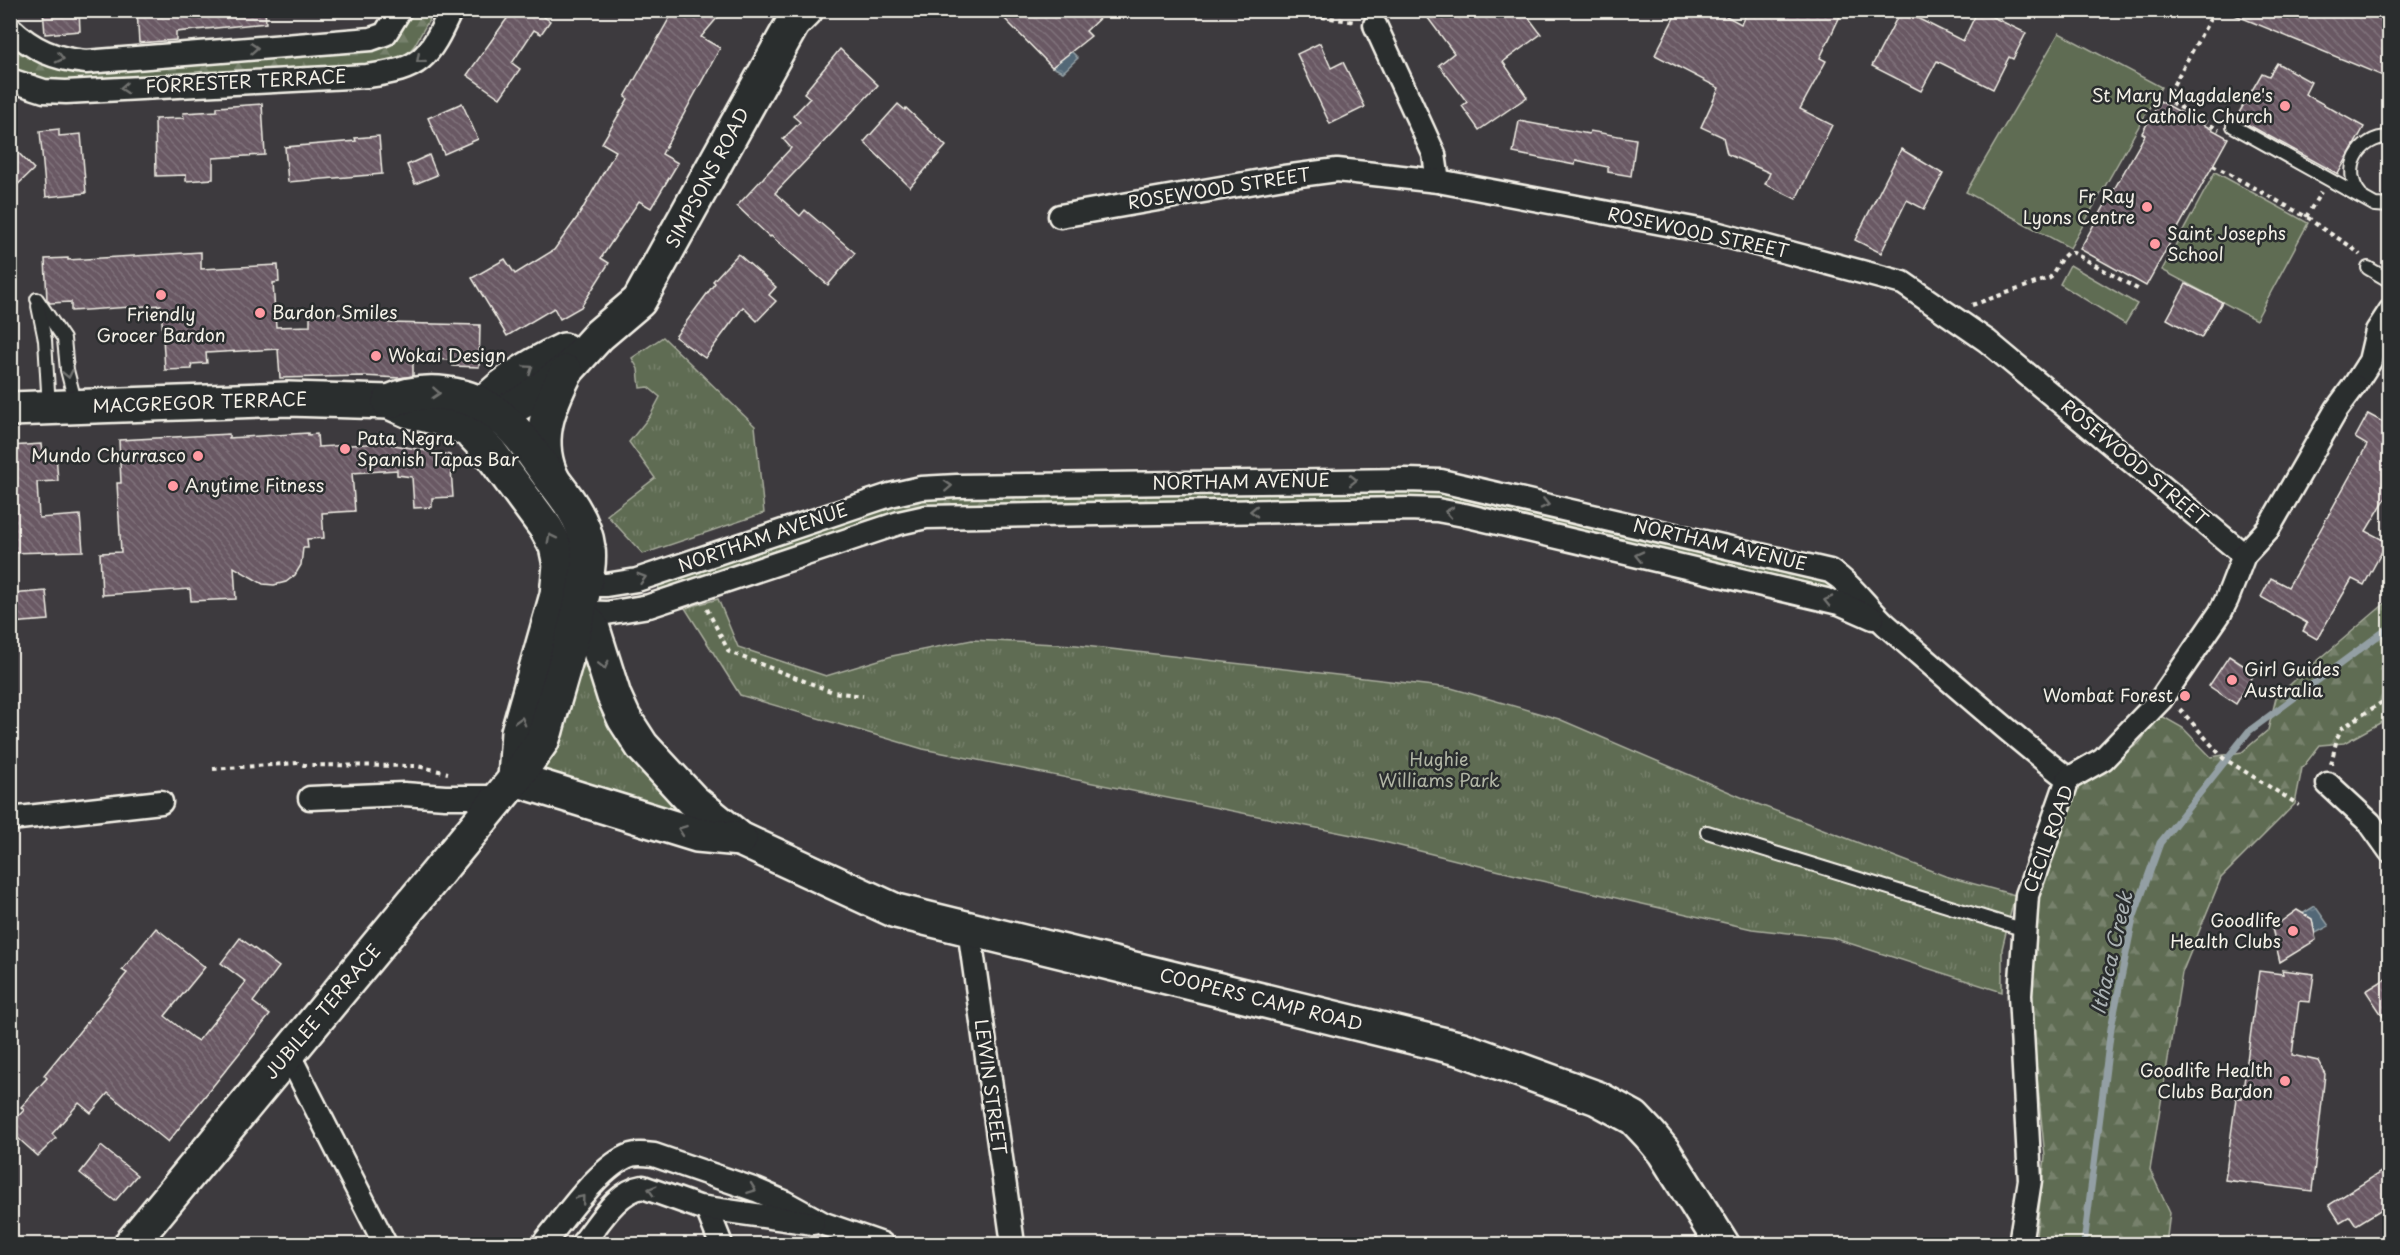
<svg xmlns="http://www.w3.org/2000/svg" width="2400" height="1255" font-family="'Playpen Sans',sans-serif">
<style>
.grass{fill:url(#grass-tufts);stroke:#aaae9e;stroke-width:1.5}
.forest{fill:url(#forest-firs);stroke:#aaae9e;stroke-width:1.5}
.pitch{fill:#5f6c53;stroke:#aaae9e;stroke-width:1.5}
.water{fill:url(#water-ripples);stroke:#939fa4;stroke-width:1.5}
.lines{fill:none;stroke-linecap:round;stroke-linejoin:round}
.stream{stroke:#939fa4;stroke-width:7}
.building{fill:url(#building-back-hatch);stroke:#f4f1e8;stroke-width:1.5}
.service-casing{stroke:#f4f1e8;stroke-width:16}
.minor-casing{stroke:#f4f1e8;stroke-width:27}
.secondary-casing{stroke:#f4f1e8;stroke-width:38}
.trunk-casing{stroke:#f4f1e8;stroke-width:38}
.path{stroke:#f4f1e8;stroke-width:4;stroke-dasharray:4.5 4.5;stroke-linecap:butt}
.service{stroke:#2a2d2e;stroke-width:12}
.minor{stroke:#2a2d2e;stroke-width:22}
.secondary{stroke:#2a2d2e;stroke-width:33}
.trunk{stroke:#2a2d2e;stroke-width:33}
.oneway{stroke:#71726f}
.poi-dot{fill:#ff9aa2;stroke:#2a2d2e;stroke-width:2}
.labels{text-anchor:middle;stroke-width:5;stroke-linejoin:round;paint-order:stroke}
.street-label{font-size:18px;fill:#f4f1e8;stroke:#2a2d2e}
.poi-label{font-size:18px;fill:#f4f1e8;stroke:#2a2d2e;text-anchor:end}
.park-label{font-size:18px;fill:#b1b5a5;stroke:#2a2d2e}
.water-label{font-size:20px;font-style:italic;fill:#acb3b5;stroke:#2a2d2e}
</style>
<defs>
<pattern id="grass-tufts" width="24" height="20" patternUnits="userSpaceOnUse" patternTransform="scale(1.5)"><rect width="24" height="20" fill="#5f6c53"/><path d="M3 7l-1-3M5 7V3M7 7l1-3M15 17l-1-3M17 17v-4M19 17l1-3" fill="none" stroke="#77816c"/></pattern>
<pattern id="forest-firs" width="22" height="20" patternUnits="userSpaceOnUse" patternTransform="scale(1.5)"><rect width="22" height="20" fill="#5f6c53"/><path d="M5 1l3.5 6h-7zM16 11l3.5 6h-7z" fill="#77816c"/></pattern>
<pattern id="water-ripples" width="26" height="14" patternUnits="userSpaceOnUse" patternTransform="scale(1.5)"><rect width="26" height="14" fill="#536877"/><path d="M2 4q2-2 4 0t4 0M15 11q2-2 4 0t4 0" fill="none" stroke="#6c7e8a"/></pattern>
<pattern id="building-back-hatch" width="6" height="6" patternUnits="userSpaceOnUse" patternTransform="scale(1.5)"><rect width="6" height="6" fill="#695964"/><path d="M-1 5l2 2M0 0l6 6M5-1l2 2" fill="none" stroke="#7f717a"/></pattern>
</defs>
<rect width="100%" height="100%" fill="#3d3a3e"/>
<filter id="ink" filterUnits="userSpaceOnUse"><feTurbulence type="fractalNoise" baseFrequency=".0167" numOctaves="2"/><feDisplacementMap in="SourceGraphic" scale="12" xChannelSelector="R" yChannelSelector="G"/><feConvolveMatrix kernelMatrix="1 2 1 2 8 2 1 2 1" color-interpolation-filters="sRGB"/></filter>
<g filter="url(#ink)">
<!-- grass -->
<g class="grass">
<path d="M 663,337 L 755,426 L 764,513 L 643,554 L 607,515 L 655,478 L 629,442 L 650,416 L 660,397 L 648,387 L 640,388 L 638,369 L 632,358 Z"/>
<path d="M 718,599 L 738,647 L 826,676 L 892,656 L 972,640 L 1076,645 L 1451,688 L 1559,719 L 1755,803 L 1945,876 L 2015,895 L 2002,949 L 2002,992 L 1833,938 L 1752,929 L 1520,876 L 1372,839 L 923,749 L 740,695 L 685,608 Z"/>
<path d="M 583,658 L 587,659 L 665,793 L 684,818 L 546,775 L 541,768 Z"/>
</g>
<!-- forest -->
<g class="forest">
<path d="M 413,11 L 434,11 L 414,46 L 404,57 L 380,66 L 53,82 L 20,72 L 11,65 L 10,44 L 28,55 L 388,45 L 399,36 Z"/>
<path d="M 1427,488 L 1827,579 L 1831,587 L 1829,591 L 1451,503 L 958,506 L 659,591 L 658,584 L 893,503 L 923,496 Z"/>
<path d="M 2389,600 L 2389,718 L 2344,743 L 2320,745 L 2302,768 L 2295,804 L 2221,878 L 2182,973 L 2150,1170 L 2170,1213 L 2166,1244 L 2035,1244 L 2045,1157 L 2029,998 L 2036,901 L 2073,786 L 2104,770 L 2140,742 L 2160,715 L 2183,728 L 2211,757 L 2242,752 L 2268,730 L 2276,698 L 2295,680 Z"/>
</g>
<!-- pitch -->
<g class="pitch">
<path d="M 2059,33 L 2161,87 L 2070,248 L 1966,192 Z"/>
<path d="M 2215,172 L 2308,223 L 2256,320 L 2162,270 Z"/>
<path d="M 2070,265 L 2137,304 L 2125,324 L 2060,284 Z"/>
</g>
<!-- water -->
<g class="water">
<path d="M 1071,51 L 1078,58 L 1063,72 L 1052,67 Z"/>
<path d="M 2315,906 L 2329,926 L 2314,934 L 2302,914 Z"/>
</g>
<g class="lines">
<!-- stream -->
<path class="stream" d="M 2084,1244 L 2111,1028 L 2133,919 L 2160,843 L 2249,731 L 2390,627"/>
</g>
<!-- building -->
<g class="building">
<path d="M 43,10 L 79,10 L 80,31 L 45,34 Z"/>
<path d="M 137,10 L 265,10 L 266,23 L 176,32 L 176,40 L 139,43 Z"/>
<path d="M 513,10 L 548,10 L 544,17 L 550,21 L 541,34 L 534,30 L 512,63 L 520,69 L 500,98 L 467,75 Z"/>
<path d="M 674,10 L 724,10 L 701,37 L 720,48 L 662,154 L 678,163 L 651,208 L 639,201 L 601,258 L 609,263 L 581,307 L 560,319 L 554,308 L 507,336 L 472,278 L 505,259 L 515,274 L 554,250 L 579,215 L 616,151 L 602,143 L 628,99 L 625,97 Z"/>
<path d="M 1014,10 L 1108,10 L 1086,31 L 1091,36 L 1052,67 L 1005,19 Z"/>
<path d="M 1422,10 L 1523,10 L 1541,34 L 1503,62 L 1527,97 L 1479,130 L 1462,106 L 1467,102 L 1439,65 L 1454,53 Z"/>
<path d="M 1678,10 L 1715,10 L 1741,24 L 1748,10 L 1843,10 L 1820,58 L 1826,61 L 1800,109 L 1832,125 L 1796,199 L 1765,184 L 1770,173 L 1727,154 L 1723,137 L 1701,127 L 1719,88 L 1655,55 Z"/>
<path d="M 1901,10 L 1963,41 L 1978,10 L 2026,33 L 2013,59 L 2009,57 L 1993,89 L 1937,61 L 1921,91 L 1872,66 Z"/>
<path d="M 2223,10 L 2375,10 L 2390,20 L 2390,79 Z"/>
<path d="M 1320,43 L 1331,68 L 1343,62 L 1365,107 L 1330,124 L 1297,54 Z"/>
<path d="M 840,49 L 878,85 L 775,193 L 800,216 L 805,210 L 855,253 L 828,285 L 771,236 L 770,237 L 737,206 L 791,148 L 783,139 L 800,122 L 793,116 L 810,98 L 804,93 Z"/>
<path d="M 2277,63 L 2311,82 L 2305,94 L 2364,127 L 2338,174 L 2236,118 L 2262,73 L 2269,76 Z"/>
<path d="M 2160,101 L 2228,138 L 2146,286 L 2080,249 L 2145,135 L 2142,133 Z"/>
<path d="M 462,103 L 478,139 L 444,154 L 428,118 Z"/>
<path d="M 262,104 L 265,155 L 213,158 L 213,179 L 186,181 L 186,175 L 156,176 L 155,119 L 184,118 L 183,113 L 217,111 L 217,107 Z"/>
<path d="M 898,104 L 905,110 L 906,108 L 946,146 L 910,187 L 864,142 Z"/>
<path d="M 1519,121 L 1589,134 L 1590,131 L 1636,139 L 1631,176 L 1608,172 L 1608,167 L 1576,160 L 1575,165 L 1513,153 Z"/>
<path d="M 59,129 L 59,136 L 81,134 L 86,193 L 46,197 L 40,131 Z"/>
<path d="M 379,136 L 382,174 L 288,182 L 285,147 L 356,141 L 355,138 Z"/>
<path d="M 10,144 L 34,169 L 10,192 Z"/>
<path d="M 1901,149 L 1943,174 L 1924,209 L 1907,200 L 1881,253 L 1855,240 Z"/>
<path d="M 429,155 L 437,175 L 415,184 L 407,165 Z"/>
<path d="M 201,252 L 201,269 L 278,265 L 279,282 L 273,283 L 276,327 L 310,326 L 310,315 L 363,313 L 363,318 L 389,317 L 389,323 L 480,325 L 479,367 L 453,366 L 453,360 L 413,359 L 413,376 L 399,378 L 363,376 L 280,378 L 278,349 L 206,353 L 207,363 L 191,364 L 192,369 L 165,370 L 161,305 L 71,311 L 71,302 L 50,303 L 47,300 L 45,259 L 68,258 L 68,260 Z"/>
<path d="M 738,254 L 776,287 L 769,295 L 776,301 L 757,321 L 743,307 L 705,358 L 675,337 L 715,283 L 713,281 Z"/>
<path d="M 2186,284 L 2222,302 L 2201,338 L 2167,319 Z"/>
<path d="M 2368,414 L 2390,426 L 2390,491 L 2366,531 L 2387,542 L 2364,585 L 2352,579 L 2317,639 L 2303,631 L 2307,623 L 2261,597 L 2271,578 L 2288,587 L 2301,565 L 2367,445 L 2355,438 Z"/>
<path d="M 308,433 L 308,435 L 317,434 L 318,447 L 383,443 L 450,455 L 453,497 L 432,498 L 432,507 L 414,508 L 412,477 L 397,475 L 397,470 L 352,473 L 355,511 L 322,513 L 324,538 L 307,539 L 308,548 L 303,548 L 301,565 L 295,575 L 286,582 L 274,585 L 263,584 L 234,567 L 236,599 L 191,601 L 190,589 L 102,595 L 100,553 L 121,552 L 117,483 L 121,483 L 119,440 L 229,434 L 229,438 Z"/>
<path d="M 41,444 L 42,454 L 56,453 L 58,481 L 37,482 L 39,518 L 80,515 L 83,551 L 10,553 L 10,446 Z"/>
<path d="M 46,591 L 49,620 L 10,623 L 10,594 Z"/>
<path d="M 2229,656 L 2255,673 L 2236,704 L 2209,686 Z"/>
<path d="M 2297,910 L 2312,919 L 2316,940 L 2280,962 L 2272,928 Z"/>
<path d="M 156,928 L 205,967 L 165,1016 L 193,1038 L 198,1041 L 246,982 L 221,963 L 240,938 L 279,967 L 253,1002 L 270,1015 L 168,1142 L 108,1093 L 91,1113 L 79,1103 L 52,1134 L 56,1138 L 38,1156 L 10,1131 L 10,1125 L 24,1110 L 21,1107 L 47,1078 L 44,1075 L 127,973 L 122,970 Z"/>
<path d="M 2282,970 L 2314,974 L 2310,1002 L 2299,1001 L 2292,1055 L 2318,1061 L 2325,1074 L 2312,1191 L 2225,1180 L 2236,1098 L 2242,1098 L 2259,971 L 2283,974 Z"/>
<path d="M 2390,976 L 2390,1027 L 2366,991 Z"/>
<path d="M 101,1146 L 137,1175 L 115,1201 L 80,1173 Z"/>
<path d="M 2390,1166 L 2390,1204 L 2356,1225 L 2350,1216 L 2340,1222 L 2329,1205 Z"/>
</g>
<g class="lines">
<!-- service casing -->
<g class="service-casing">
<g id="service">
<path d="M 2233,126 L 2375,205 L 2390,206"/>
<path d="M 2361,195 C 2340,171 2359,136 2390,137"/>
<path d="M 2368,268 L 2390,281"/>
<path d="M 37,299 L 64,339 L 67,370 L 76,405"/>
<path d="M 38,306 L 45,340 L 49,408"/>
<path d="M 1707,832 L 2025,930"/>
</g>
</g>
<!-- minor casing -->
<g class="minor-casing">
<g id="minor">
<path d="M 1375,25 L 1434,154 L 1438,181"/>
<path d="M 10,28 C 33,50 55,59 86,62 L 371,39 L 385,34 L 400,10"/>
<path d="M 10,80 L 44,91 L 66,92 L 367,76 C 421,69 428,60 451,10"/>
<path d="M 1060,216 L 1284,177 L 1337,170 L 1438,181 L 1715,233 L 1903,283 L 1987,341 L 2244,555"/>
<path d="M 2356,383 L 2354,386 L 2370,361 L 2377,331 L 2390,311"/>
<path d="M 584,585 L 606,585 L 637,580 L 890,495 L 921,488 L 957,486 L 1406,480 L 1441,481 L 1830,571 C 1853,585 1866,607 1886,625 C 1946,677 2005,730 2068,779"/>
<path d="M 579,612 L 607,613 L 649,606 L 899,523 L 926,517 L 1406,509 L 1437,510 L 1464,515 L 1839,603 L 1873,618"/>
<path d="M 2328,784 L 2370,823 L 2390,851"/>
<path d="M 310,798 L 404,794 L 445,797 L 501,797"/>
<path d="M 10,819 L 161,802"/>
<path d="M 969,929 L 1013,1244"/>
<path d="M 288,1053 L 385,1244"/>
<path d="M 707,1209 L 721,1244"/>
<path d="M 543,1244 C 564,1219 600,1165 631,1155 C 638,1153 646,1154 654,1155 L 756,1190 L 784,1202 L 824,1224 L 882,1244"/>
<path d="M 582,1244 C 598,1225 616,1191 643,1187 L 699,1207 L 813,1223"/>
<path d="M 2020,1244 L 2030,1180 L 2020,995 L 2027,895 L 2068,779 L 2103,759 L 2161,699 L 2220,613 L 2227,599 L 2244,555 L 2268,529 L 2337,409 L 2354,386"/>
</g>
</g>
<!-- secondary casing -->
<g class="secondary-casing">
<g id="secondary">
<path d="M 483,405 C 504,381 536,363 564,350"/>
<path d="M 499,415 L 529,398 L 569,368 L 599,335 L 639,301 L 784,39 L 793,23 L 806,10"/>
<path d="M 553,480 C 534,442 548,407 566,372"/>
<path d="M 577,618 L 588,622 L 593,629 L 614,696 L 624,718 L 642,746 L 692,800 L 740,839 L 896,911 L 1462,1049 L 1597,1098 L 1634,1118 L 1650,1135 L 1664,1152 L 1722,1244"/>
<path d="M 515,779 L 697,835 L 740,839"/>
</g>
</g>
<!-- trunk casing -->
<g class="trunk-casing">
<g id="trunk">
<path d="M 10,409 L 288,399 L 389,402 L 409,411 L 453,422 L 471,432 L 489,451 L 546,528 L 556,546 L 560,565 L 557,595 L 518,732 L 515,779"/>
<path d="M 131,1244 L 515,779 L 542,741 L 546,730 C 558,685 573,640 583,593 C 586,579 590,563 588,548 C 585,520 564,494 547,473 C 533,454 519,432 501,417 C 471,391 423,386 389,402"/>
</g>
</g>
<!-- path -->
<g class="path">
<path d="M 1277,10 L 1356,22"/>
<path d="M 2215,10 L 2170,91 L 2175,94 L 2171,102 L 2219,130"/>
<path d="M 2213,165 L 2310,219 C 2325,233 2346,240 2360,255"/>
<path d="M 2306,217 L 2321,192"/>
<path d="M 1972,305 L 2050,278 L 2061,259 L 2067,253 L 2072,252 L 2141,291"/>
<path d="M 707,609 L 729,652 L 833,692 L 863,696"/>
<path d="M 2180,709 L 2223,758 L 2299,805"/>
<path d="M 2331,764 L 2337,738 L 2342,728 L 2390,697"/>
<path d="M 213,769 L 298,763 L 304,765 L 417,766 L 448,773"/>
</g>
<!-- service -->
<use href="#service" class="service"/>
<!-- minor -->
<use href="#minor" class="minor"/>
<!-- secondary -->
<use href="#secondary" class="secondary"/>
<!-- trunk -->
<use href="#trunk" class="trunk"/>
</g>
<!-- one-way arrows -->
<defs><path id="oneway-chevron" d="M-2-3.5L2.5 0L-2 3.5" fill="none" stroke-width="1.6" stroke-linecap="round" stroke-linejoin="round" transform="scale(1.5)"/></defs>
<g class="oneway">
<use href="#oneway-chevron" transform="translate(254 48) rotate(-4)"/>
<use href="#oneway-chevron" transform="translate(60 58) rotate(14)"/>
<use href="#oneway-chevron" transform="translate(420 59) rotate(139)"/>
<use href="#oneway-chevron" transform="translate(124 88) rotate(176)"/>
<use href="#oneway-chevron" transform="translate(529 369) rotate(-34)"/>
<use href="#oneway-chevron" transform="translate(68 374) rotate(78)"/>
<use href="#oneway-chevron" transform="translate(436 393) rotate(4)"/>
<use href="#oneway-chevron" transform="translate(1353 480) rotate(-1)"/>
<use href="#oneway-chevron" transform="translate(948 486) rotate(-3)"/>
<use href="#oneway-chevron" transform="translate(1545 504) rotate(13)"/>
<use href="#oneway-chevron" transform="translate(1254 511) rotate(179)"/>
<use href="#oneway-chevron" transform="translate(1449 512) rotate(-170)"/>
<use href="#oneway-chevron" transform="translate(551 538) rotate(-117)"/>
<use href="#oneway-chevron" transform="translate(1639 556) rotate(-167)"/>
<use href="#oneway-chevron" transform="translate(642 578) rotate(-16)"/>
<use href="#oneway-chevron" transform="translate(1828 601) rotate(-167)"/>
<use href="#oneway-chevron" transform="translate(604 665) rotate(76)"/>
<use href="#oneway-chevron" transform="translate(521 721) rotate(-74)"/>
<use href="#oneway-chevron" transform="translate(682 830) rotate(-160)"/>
<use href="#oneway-chevron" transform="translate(752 1189) rotate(20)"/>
<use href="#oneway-chevron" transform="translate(652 1190) rotate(-164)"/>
<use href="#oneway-chevron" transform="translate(581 1199) rotate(-51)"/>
</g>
</g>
<!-- markers -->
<g class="poi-dot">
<circle cx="2285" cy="106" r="6"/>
<circle cx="2147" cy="207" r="6"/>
<circle cx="2155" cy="244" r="6"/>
<circle cx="161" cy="295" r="6"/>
<circle cx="260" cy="313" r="6"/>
<circle cx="376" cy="356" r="6"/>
<circle cx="345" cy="449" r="6"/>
<circle cx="198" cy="456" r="6"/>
<circle cx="173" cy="486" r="6"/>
<circle cx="2232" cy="680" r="6"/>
<circle cx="2185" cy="696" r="6"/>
<circle cx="2293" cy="931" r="6"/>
<circle cx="2285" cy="1081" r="6"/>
</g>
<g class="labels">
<!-- street labels -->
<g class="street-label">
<text transform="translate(246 82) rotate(-3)" y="6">FORRESTER TERRACE</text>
<text transform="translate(708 178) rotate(-62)" y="6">SIMPSONS ROAD</text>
<text transform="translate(1219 189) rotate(-9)" y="6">ROSEWOOD STREET</text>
<text transform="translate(1698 233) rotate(12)" y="6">ROSEWOOD STREET</text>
<text transform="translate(200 403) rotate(-2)" y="6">MACGREGOR TERRACE</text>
<text transform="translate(2134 463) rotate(40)" y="6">ROSEWOOD STREET</text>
<text transform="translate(1241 482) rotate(-1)" y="6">NORTHAM AVENUE</text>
<text transform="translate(763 538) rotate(-19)" y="6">NORTHAM AVENUE</text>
<text transform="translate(1720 545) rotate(13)" y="6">NORTHAM AVENUE</text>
<text transform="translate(2049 839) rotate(-70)" y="6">CECIL ROAD</text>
<text transform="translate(1261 1000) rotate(14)" y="6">COOPERS CAMP ROAD</text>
<text transform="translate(323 1012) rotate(-50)" y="6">JUBILEE TERRACE</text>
<text transform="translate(990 1087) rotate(82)" y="6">LEWIN STREET</text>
</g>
<!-- poi labels -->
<g class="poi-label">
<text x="2273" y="102">St Mary Magdalene's<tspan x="2273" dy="21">Catholic Church</tspan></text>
<text x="2135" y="203">Fr Ray<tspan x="2135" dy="21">Lyons Centre</tspan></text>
<text x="2167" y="240" text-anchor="start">Saint Josephs<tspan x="2167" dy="21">School</tspan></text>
<text x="272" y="319" text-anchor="start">Bardon Smiles</text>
<text x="161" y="321" text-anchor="middle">Friendly<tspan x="161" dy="21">Grocer Bardon</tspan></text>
<text x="388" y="362" text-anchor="start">Wokai Design</text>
<text x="357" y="445" text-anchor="start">Pata Negra<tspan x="357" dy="21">Spanish Tapas Bar</tspan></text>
<text x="186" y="462">Mundo Churrasco</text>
<text x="185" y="492" text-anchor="start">Anytime Fitness</text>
<text x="2244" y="676" text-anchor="start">Girl Guides<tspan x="2244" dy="21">Australia</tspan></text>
<text x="2173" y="702">Wombat Forest</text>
<text x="2281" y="927">Goodlife<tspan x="2281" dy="21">Health Clubs</tspan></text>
<text x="2273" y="1077">Goodlife Health<tspan x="2273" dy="21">Clubs Bardon</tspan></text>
</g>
<!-- park labels -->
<g class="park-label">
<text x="1439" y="766">Hughie<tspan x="1439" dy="21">Williams Park</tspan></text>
</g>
<!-- water labels -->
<g class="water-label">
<text transform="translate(2112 953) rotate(-77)" y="7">Ithaca Creek</text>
</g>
</g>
<!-- margin -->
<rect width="2400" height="1255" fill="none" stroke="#2a2d2e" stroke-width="36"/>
<rect x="18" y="18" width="2364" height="1219" fill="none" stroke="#f4f1e8" stroke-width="2" filter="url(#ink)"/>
</svg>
